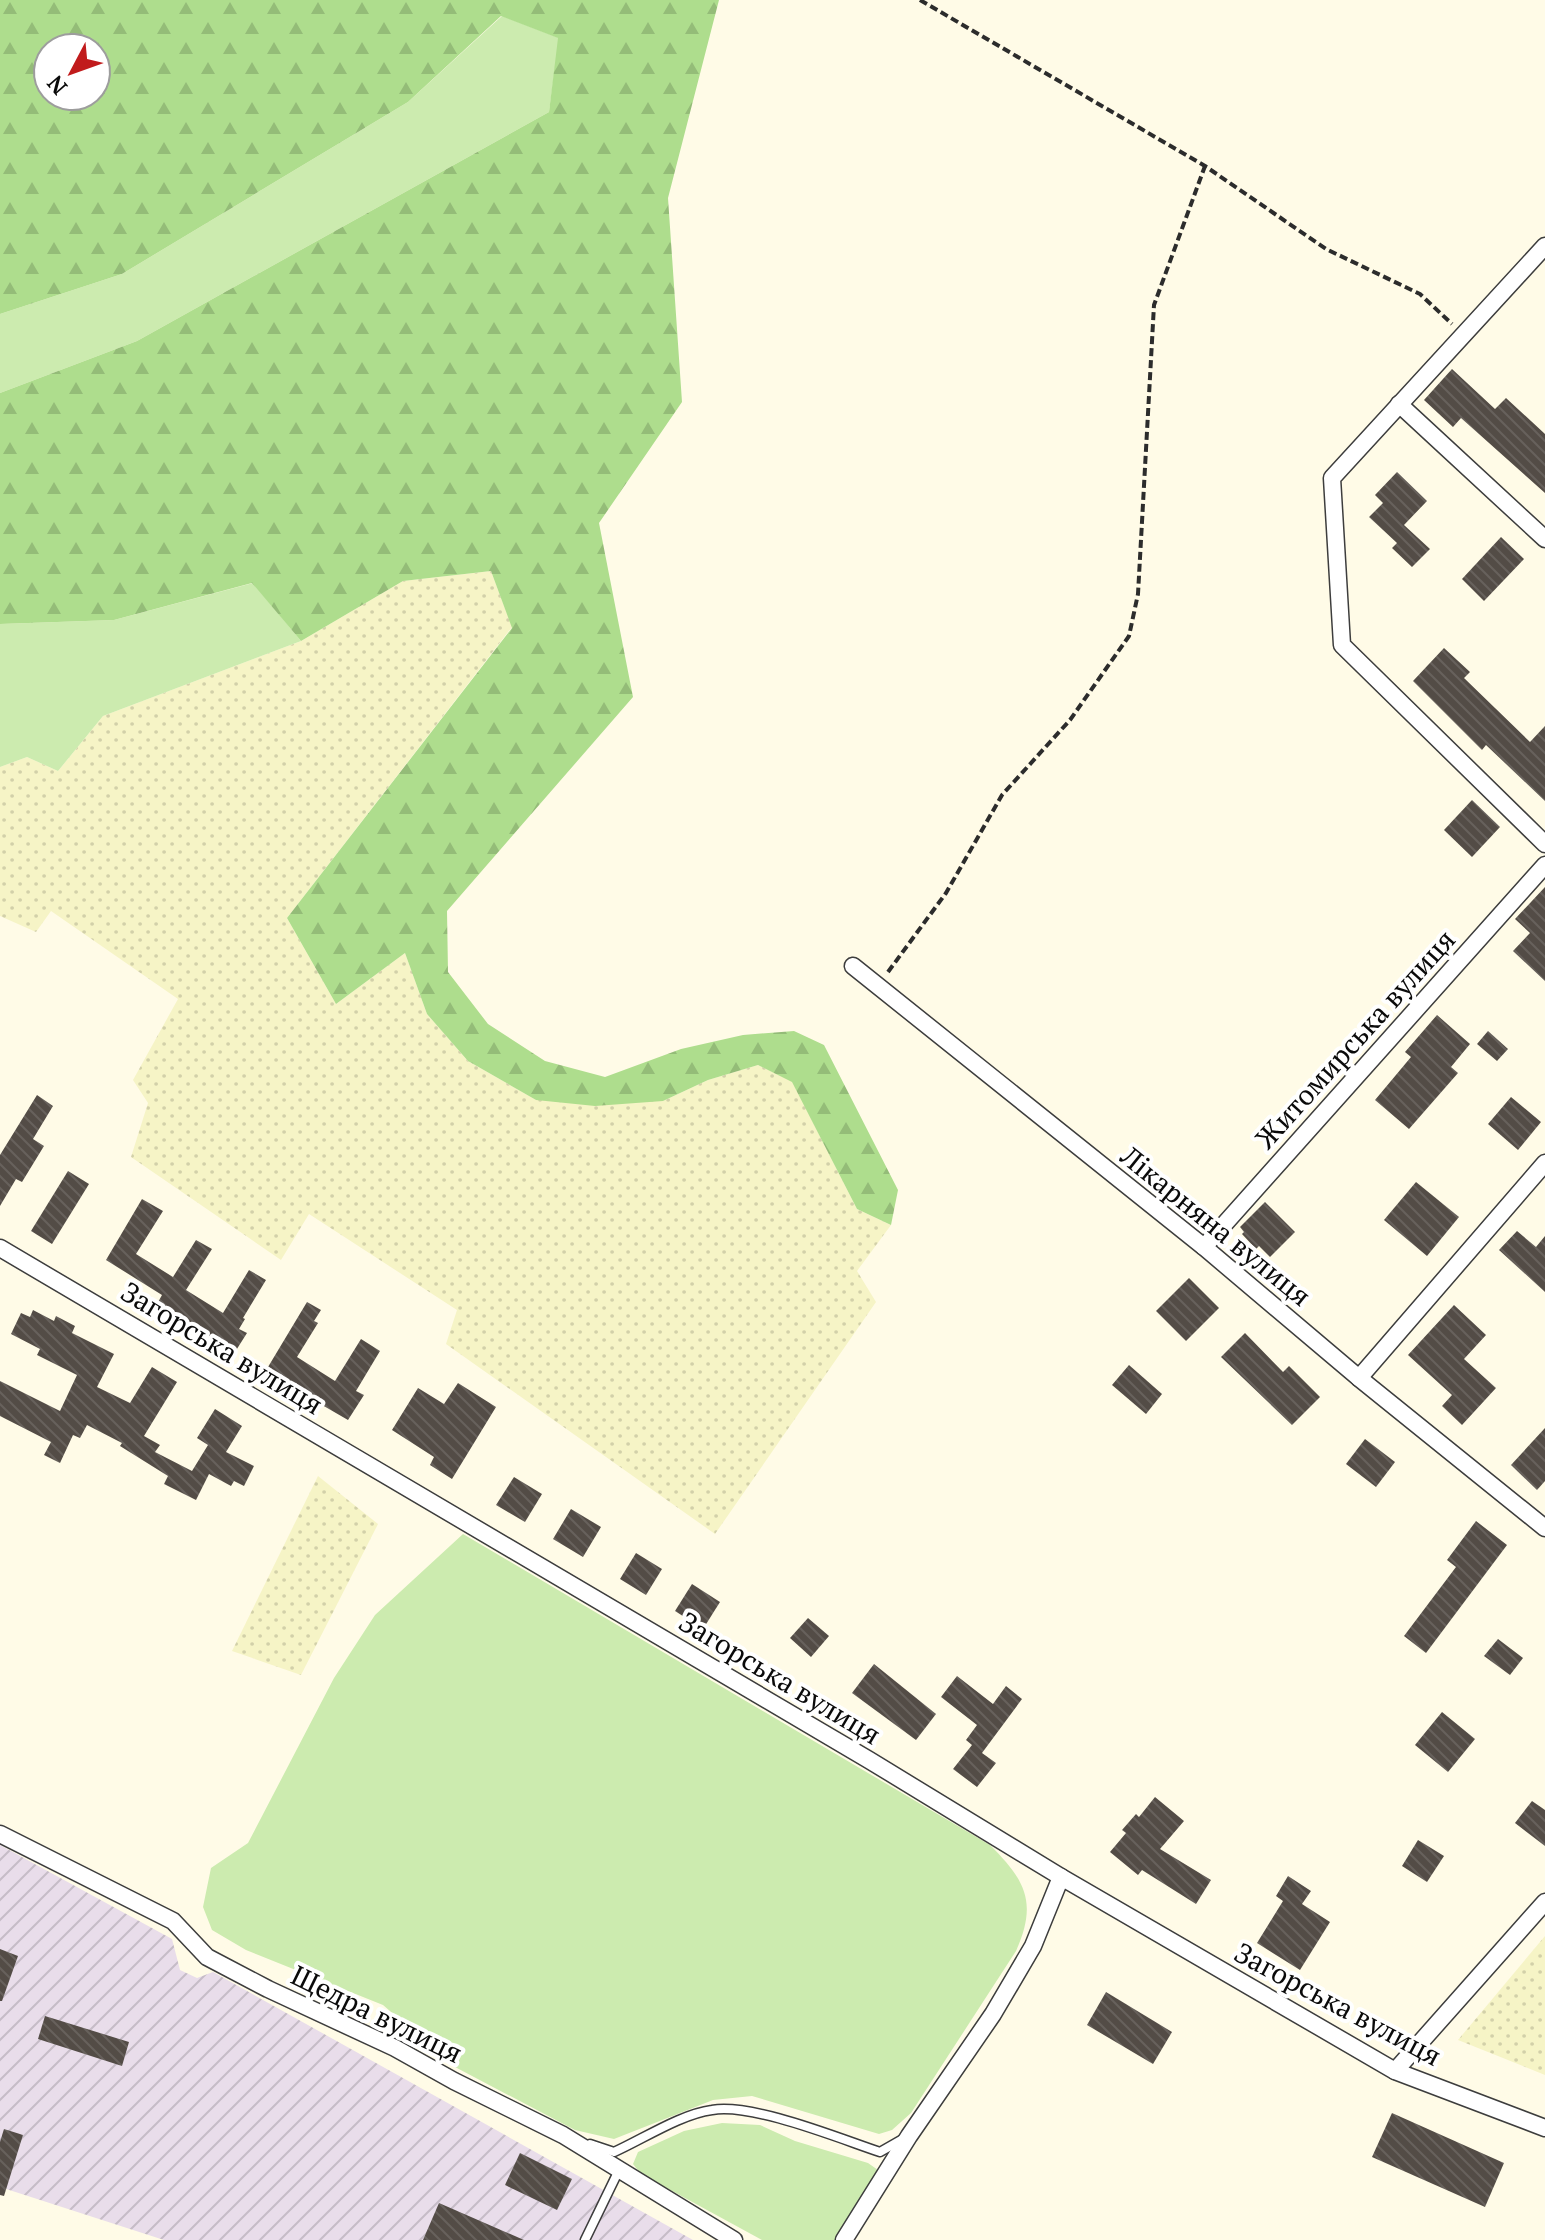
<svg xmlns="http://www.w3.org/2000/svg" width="1545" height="2240" font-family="'PT Serif',serif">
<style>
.industrial{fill:url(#industrial-furrows)}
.farmland{fill:url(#farmland-dots)}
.grass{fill:#ccebaf}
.forest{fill:url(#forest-firs);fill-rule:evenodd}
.building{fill:url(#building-back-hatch)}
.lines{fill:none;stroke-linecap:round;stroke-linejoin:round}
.lane-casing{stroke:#3d3d3d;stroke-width:11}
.street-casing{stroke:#3d3d3d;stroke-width:19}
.path{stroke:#2c2c2c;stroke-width:4;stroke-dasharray:8 4;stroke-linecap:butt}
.lane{stroke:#fff;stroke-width:8}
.street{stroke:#fff;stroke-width:16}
.labels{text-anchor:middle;stroke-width:8;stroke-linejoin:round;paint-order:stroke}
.street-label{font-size:28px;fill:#0a0a0a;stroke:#fff}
</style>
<defs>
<pattern id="industrial-furrows" width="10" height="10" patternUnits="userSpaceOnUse" patternTransform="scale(2)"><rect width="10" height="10" fill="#e9ddea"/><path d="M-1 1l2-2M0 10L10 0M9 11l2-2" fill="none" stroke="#c6bcc7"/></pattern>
<pattern id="farmland-dots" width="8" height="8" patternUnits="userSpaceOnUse" patternTransform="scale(2)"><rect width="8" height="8" fill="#f6f4c6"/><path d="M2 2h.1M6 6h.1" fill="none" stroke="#d2d0a9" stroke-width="1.8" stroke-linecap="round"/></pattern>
<pattern id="forest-firs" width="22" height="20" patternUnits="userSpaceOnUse" patternTransform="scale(2)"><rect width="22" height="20" fill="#aedd8d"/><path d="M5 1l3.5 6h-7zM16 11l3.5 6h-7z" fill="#94bc78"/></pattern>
<pattern id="building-back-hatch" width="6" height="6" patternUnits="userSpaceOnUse" patternTransform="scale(2)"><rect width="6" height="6" fill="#534c46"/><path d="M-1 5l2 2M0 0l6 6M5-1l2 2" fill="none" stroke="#67615c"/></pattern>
</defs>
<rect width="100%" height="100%" fill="#fffbe7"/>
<!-- industrial -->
<path class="industrial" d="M 0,1845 L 172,1939 L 180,1970 L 197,1978 L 213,1972 L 693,2240 L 164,2240 L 0,2187 Z"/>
<!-- farmland -->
<g class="farmland">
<path d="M 491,571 L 512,627 L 287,918 L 336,1004 L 405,953 L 427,1014 L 468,1061 L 536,1100 L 663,1101 L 708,1080 L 758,1065 L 792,1081 L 857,1209 L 891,1225 L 857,1271 L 876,1302 L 715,1534 L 446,1344 L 457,1310 L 309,1214 L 281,1260 L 131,1157 L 148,1103 L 133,1080 L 178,999 L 51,911 L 36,932 L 0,916 L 0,767 L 27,757 L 58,771 L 103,716 L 301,641 L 403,581 Z"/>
<path d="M 318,1476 L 378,1524 L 301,1675 L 232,1651 Z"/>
<path d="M 1545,1936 L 1545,2075 L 1458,2040 Z"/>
</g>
<!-- grass -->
<g class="grass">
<path d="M 502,16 L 559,38 L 549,112 L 137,341 L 0,393 L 0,314 L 122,274 L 408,102 Z"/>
<path d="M 253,583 L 301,641 L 103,716 L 58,771 L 27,757 L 0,767 L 0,624 L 114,620 Z"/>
<path d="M 463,1534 L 990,1845 C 1025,1880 1038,1902 1016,1951 L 911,2113 L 892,2130 L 879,2134 L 752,2096 L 713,2100 L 614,2139 L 575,2130 L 455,2067 L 383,2005 L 246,1950 L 212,1930 L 203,1907 L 211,1868 L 248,1843 L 334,1678 L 375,1615 Z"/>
<path d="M 722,2123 L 760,2125 L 795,2141 L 868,2163 L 878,2170 L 837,2240 L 762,2240 L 641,2174 L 633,2164 L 638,2152 L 684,2131 Z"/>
</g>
<!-- forest -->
<path class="forest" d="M 0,0 L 719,0 L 668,198 L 682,402 L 599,523 L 633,697 L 447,911 L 448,972 L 488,1024 L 545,1061 L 605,1077 L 681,1049 L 743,1035 L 794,1031 L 824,1045 L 898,1190 L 891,1225 L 857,1209 L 792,1082 L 758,1065 L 708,1080 L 663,1101 L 595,1106 L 536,1100 L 468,1061 L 427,1014 L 405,953 L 336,1004 L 287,918 L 512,628 L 491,571 L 403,581 L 301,641 L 252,583 L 114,620 L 0,624 L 0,393 L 137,341 L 549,112 L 558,38 L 501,16 L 408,102 L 122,274 L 0,314 ZM 48,48 L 96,48 L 96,96 L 48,96 Z"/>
<!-- building -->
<g class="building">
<path d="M 1452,369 L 1495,409 L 1506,398 L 1545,434 L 1545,493 L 1461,418 L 1453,427 L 1424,400 Z"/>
<path d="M 1397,472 L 1427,501 L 1404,525 L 1430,549 L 1412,567 L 1392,548 L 1397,543 L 1369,517 L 1383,503 L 1375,495 Z"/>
<path d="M 1501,537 L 1524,559 L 1484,601 L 1462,579 Z"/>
<path d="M 1444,648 L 1470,672 L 1464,678 L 1530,742 L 1545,726 L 1545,801 L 1486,745 L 1482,750 L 1413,681 Z"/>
<path d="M 1472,800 L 1500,827 L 1472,857 L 1444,830 Z"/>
<path d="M 1545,887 L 1545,981 L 1513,951 L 1530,933 L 1515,919 Z"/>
<path d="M 1437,1015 L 1470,1044 L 1451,1067 L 1458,1073 L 1409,1129 L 1375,1100 L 1411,1057 L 1405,1052 Z"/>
<path d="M 1488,1031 L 1508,1049 L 1497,1061 L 1477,1044 Z"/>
<path d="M 37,1095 L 53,1106 L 33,1139 L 44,1146 L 22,1182 L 16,1179 L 0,1206 L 0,1155 Z"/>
<path d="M 1511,1097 L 1541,1122 L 1518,1150 L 1488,1124 Z"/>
<path d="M 68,1171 L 89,1184 L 52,1244 L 31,1231 Z"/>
<path d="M 1416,1182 L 1459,1217 L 1427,1256 L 1384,1220 Z"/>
<path d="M 142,1199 L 163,1211 L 136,1254 L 173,1277 L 196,1240 L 212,1249 L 186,1290 L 223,1313 L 249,1270 L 266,1280 L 243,1318 L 245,1319 L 239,1329 L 247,1333 L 235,1352 L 157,1304 L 162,1295 L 106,1260 Z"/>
<path d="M 1265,1202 L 1295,1232 L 1270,1257 L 1259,1246 L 1256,1249 L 1242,1234 L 1244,1232 L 1240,1227 Z"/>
<path d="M 1517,1231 L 1536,1247 L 1545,1236 L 1545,1292 L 1499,1250 Z"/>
<path d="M 1189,1278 L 1219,1308 L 1186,1341 L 1156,1311 Z"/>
<path d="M 307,1302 L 321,1310 L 314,1321 L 318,1323 L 297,1357 L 335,1381 L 361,1339 L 380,1351 L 356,1391 L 364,1395 L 348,1420 L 265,1372 Z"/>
<path d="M 1454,1305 L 1486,1335 L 1464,1359 L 1496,1388 L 1462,1425 L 1442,1406 L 1452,1395 L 1408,1355 Z"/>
<path d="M 33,1310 L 54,1321 L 56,1316 L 75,1326 L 72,1333 L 114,1354 L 97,1387 L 130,1403 L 152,1367 L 177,1382 L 144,1436 L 160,1445 L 155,1452 L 192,1471 L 208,1445 L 197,1438 L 215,1409 L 242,1426 L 226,1452 L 254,1466 L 244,1486 L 234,1481 L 231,1486 L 209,1474 L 196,1500 L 164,1484 L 168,1476 L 120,1446 L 122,1443 L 87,1425 L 80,1438 L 73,1435 L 60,1463 L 44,1455 L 51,1442 L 0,1416 L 0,1381 L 60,1411 L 77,1375 L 37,1355 L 40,1349 L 11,1334 L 21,1313 L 30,1317 Z"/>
<path d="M 1245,1333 L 1283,1372 L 1289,1366 L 1320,1397 L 1292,1425 L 1221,1357 Z"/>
<path d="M 1129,1365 L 1162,1394 L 1146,1414 L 1112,1385 Z"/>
<path d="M 458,1383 L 496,1407 L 452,1479 L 430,1465 L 434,1457 L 392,1430 L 418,1388 L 444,1404 Z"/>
<path d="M 1545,1428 L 1545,1481 L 1537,1490 L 1511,1465 Z"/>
<path d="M 1365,1439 L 1395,1462 L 1376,1487 L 1346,1464 Z"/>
<path d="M 514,1477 L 542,1494 L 525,1522 L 496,1505 Z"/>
<path d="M 571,1509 L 601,1527 L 583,1557 L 553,1539 Z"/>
<path d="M 1476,1521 L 1507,1545 L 1426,1653 L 1404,1636 L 1456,1567 L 1447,1560 Z"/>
<path d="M 636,1553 L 662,1569 L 646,1595 L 620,1579 Z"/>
<path d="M 692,1584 L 720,1602 L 703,1629 L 675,1611 Z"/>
<path d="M 808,1618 L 829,1636 L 811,1657 L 790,1638 Z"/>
<path d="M 1498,1639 L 1523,1658 L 1510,1675 L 1484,1656 Z"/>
<path d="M 874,1664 L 936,1714 L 916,1740 L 852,1693 Z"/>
<path d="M 957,1676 L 993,1704 L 1006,1686 L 1022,1699 L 982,1753 L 996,1763 L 977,1787 L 953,1769 L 972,1745 L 966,1740 L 977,1725 L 941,1697 Z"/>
<path d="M 1442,1712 L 1475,1739 L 1448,1772 L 1415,1745 Z"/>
<path d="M 1155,1797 L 1184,1821 L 1160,1849 L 1211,1880 L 1196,1904 L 1142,1870 L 1138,1875 L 1110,1852 L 1126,1833 L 1122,1830 L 1136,1814 L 1139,1817 Z"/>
<path d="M 1532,1801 L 1545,1810 L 1545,1846 L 1515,1823 Z"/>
<path d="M 1418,1840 L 1444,1856 L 1427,1882 L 1402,1866 Z"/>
<path d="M 1288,1876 L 1311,1891 L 1302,1904 L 1330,1922 L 1300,1970 L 1257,1943 L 1283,1901 L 1276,1896 Z"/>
<path d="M 0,1949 L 18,1956 L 2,2001 L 0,2001 Z"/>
<path d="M 1106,1992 L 1172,2032 L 1153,2064 L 1087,2025 Z"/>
<path d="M 45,2016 L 129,2042 L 122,2066 L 38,2039 Z"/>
<path d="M 1392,2113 L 1504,2163 L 1485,2207 L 1372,2157 Z"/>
<path d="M 4,2129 L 23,2135 L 4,2196 L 0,2195 L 0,2142 Z"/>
<path d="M 520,2153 L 572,2179 L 557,2210 L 505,2185 Z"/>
<path d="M 439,2203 L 524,2240 L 423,2240 Z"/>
</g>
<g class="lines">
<!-- lane casing -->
<g class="lane-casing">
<g id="lane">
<path d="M 590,2144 L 614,2152 C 643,2139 681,2114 712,2110 C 753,2103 838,2138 880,2152 L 901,2140"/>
<path d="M 585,2240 L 619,2170"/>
</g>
</g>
<!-- street casing -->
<g class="street-casing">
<g id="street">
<path d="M 1545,246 L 1332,478 L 1342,645 L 1545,844"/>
<path d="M 1399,404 L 1545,539"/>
<path d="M 853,966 L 1204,1247 L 1359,1378 L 1545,1528"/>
<path d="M 1204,1247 L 1545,865"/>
<path d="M 0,1248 L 869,1760 L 1061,1877 L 1395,2071 L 1545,2128"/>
<path d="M 1359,1378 L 1545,1163"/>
<path d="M 0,1834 L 173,1921 L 207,1957 L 268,1989 L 395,2048 L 454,2081 L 563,2135 L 734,2240"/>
<path d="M 1395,2071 L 1545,1902"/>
<path d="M 844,2240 L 909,2136 L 993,2014 L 1033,1946 L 1061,1877"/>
</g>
</g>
<!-- path -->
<g class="path">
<path d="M 920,0 L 1205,166 L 1326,249 L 1420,294 L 1452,324"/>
<path d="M 888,972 L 946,893 L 1002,795 L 1070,720 L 1129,636 L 1138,594 L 1154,305 L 1205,166"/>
</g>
<!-- lane -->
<use href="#lane" class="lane"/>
<!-- street -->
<use href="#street" class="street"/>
</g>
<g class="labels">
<!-- street labels -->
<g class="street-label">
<text transform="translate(1355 1039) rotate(-48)" y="10">Житомирська вулиця</text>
<text transform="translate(1216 1226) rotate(39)" y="10">Лікарняна вулиця</text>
<text transform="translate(222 1348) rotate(31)" y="10">Загорська вулиця</text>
<text transform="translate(780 1678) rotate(31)" y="10">Загорська вулиця</text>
<text transform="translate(1338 2004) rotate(28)" y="10">Загорська вулиця</text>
<text transform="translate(377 2014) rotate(26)" y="10">Щедра вулиця</text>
</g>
</g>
<!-- north arrow -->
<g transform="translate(72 72) rotate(229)"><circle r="38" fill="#ffffff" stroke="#9d9d9d" stroke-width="2"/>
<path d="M0-6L14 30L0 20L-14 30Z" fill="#c11b1c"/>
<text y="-12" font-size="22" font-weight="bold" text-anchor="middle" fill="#0a0a0a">N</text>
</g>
</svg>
